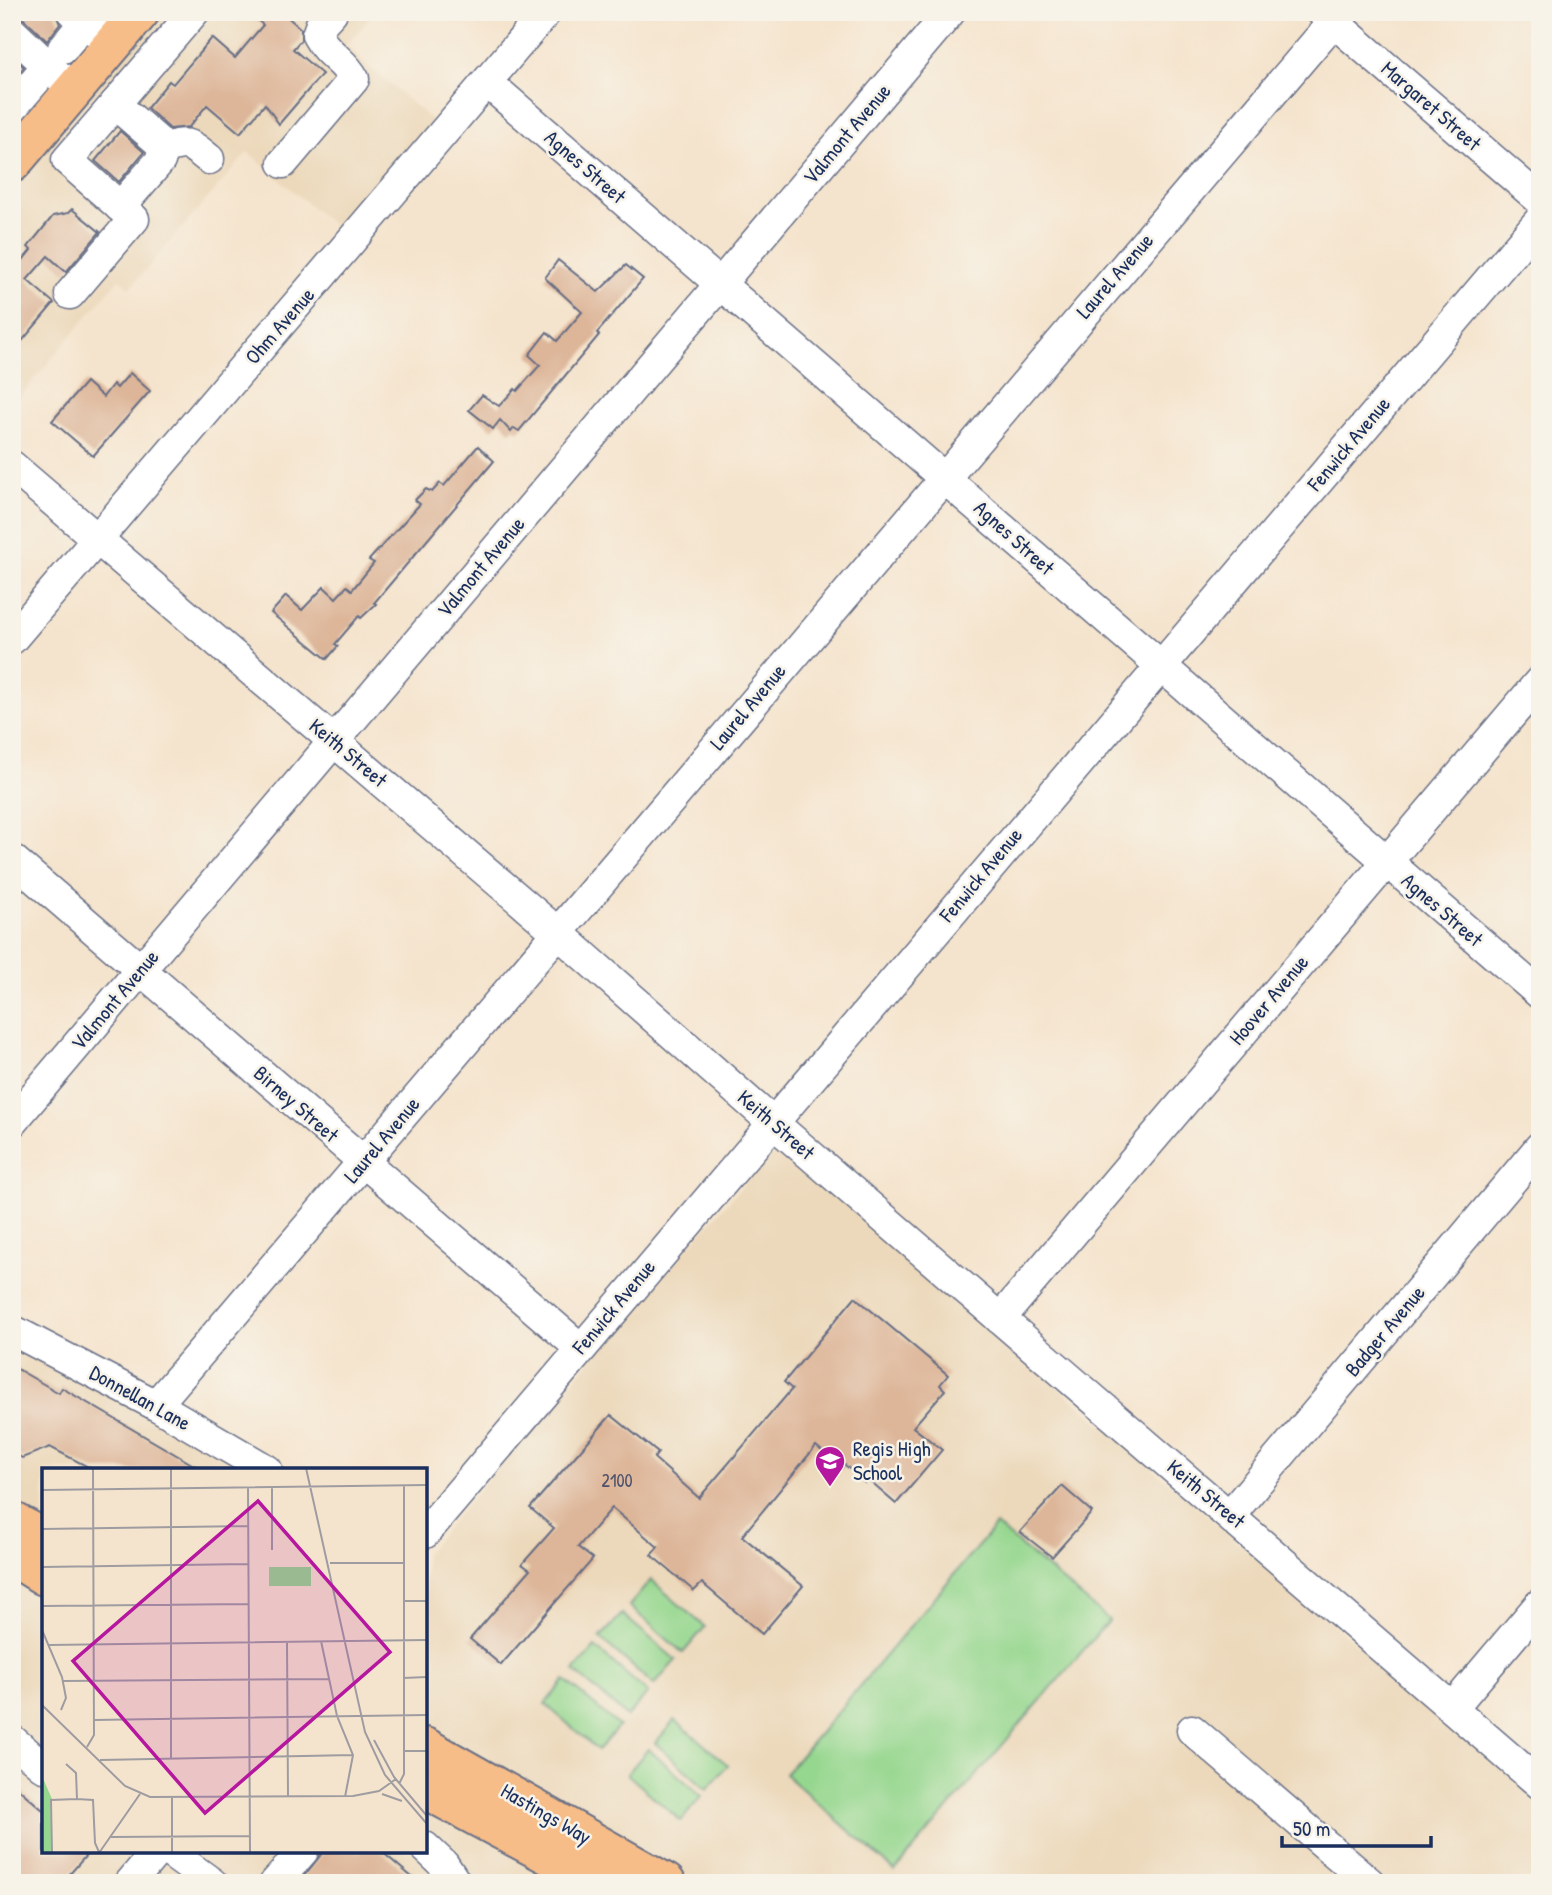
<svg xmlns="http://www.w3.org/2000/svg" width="1552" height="1895" font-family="'Patrick Hand',sans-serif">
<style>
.built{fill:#ecd8ba}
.green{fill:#96d78f;stroke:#588376;stroke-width:2}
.building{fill:#ddb598}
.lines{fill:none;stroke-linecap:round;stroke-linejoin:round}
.minor-casing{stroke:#676e85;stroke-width:33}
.major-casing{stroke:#676e85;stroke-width:42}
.minor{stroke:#fff;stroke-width:30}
.major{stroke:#f7bd88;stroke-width:38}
.labels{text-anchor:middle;stroke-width:5;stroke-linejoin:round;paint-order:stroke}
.number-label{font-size:18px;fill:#4c506c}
.street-label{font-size:21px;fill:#1b2f5e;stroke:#f7f3e8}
.poi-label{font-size:21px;fill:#1b2f5e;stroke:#f7f3e8;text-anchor:start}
.inset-road{fill:none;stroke:#9e9ca1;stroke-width:2}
.view{fill:#b5179e;fill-opacity:0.15;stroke:#b5179e;stroke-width:3.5}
.inset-edge{fill:none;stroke:#1b2f5e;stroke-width:3.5}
</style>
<rect width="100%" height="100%" fill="#f7f3e8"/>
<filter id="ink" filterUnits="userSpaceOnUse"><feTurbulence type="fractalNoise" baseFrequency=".0143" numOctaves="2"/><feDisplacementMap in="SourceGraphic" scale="14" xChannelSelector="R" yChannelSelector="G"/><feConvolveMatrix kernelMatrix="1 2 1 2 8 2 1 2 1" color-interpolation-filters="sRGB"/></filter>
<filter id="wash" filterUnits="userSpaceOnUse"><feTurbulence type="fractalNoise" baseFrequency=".00686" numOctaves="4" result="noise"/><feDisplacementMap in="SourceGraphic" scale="28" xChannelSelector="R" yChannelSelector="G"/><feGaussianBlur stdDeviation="1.57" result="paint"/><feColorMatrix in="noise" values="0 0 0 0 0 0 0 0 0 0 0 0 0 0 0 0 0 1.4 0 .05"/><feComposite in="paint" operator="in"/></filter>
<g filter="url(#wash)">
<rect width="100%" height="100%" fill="#f5e4cd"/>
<!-- built -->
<g class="built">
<path d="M 12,12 L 374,12 L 346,46 L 445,132 L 352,242 L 248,152 L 130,288 L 119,279 L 12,406 Z"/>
<path d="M 781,1153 L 789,1155 L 1540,1802 L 1540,1883 L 695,1883 L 603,1833 L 503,1769 L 425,1727 L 425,1554 L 514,1448 L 761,1164 L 769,1156 Z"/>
<path d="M 12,1330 L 267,1470 L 44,1470 L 44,1538 L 12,1521 Z"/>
<path d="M 12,1563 L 44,1581 L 44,1851 L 425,1851 L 425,1789 L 601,1883 L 12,1883 Z"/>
</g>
<!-- green -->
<g class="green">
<path d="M 996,1525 L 1109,1620 L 895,1871 L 785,1774 Z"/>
<path d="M 651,1580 L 705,1627 L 683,1653 L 629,1606 Z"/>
<path d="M 622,1614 L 676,1660 L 654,1685 L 600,1638 Z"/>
<path d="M 595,1647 L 648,1693 L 627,1717 L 574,1671 Z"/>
<path d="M 565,1680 L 619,1726 L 598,1750 L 545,1704 Z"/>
<path d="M 675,1720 L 728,1765 L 707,1789 L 655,1743 Z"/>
<path d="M 648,1749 L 702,1796 L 681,1821 L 627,1774 Z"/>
</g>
<g id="blocks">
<!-- building -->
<g class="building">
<path d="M 12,12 L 55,12 L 60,24 L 47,41 L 24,19 L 13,15 Z"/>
<path d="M 248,12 L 282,12 L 301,29 L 301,40 L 293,49 L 322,74 L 279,124 L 265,104 L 240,133 L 207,105 L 189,127 L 170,129 L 147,108 L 169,81 L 173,84 L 212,38 L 235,58 L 263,25 Z"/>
<path d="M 12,56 L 24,67 L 12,81 Z"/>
<path d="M 120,131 L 144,152 L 119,182 L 95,161 Z"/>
<path d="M 72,209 L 100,232 L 66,272 L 48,256 L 27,280 L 54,303 L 12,353 L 12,268 L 15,270 L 31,250 L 28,247 L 53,216 L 68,213 Z"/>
<path d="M 558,260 L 598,292 L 626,265 L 643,279 L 597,333 L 599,335 L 519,431 L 514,428 L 511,432 L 500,420 L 493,429 L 469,410 L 482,395 L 499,406 L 515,389 L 517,391 L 540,365 L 529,355 L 547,332 L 557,341 L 582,312 L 545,278 Z"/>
<path d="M 130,373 L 150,391 L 93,456 L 52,421 L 86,382 L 103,397 L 113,384 L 117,388 Z"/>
<path d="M 478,446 L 494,461 L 385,590 L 374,603 L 376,604 L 361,618 L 359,616 L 335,644 L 338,646 L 327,659 L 271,613 L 286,596 L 302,610 L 324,587 L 336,598 L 347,586 L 352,590 L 374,563 L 369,560 L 420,504 L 415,500 L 426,489 L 432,492 L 440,483 L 444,486 Z"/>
<path d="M 855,1297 L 948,1375 L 940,1385 L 945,1390 L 913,1427 L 942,1450 L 896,1504 L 868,1480 L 865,1483 L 844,1464 L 842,1468 L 816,1446 L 742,1536 L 803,1586 L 762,1634 L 702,1583 L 694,1591 L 651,1555 L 658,1547 L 612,1508 L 578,1547 L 593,1559 L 501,1665 L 470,1639 L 530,1570 L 522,1564 L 554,1528 L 530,1508 L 611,1415 L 658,1453 L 654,1458 L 699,1498 L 792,1389 L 784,1382 Z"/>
<path d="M 12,1366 L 59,1393 L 62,1388 L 202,1470 L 94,1470 L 50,1447 L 22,1458 L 12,1452 Z"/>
<path d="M 1062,1486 L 1092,1512 L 1052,1557 L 1020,1532 Z"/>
<path d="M 12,1783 L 44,1811 L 44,1851 L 90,1851 L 62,1883 L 12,1883 Z"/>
<path d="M 324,1851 L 381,1851 L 419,1883 L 298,1883 Z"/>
</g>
</g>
</g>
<g filter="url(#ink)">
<use href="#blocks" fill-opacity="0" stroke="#676e85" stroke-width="2"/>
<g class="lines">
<!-- minor casing -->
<g class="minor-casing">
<g id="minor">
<path d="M 73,12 L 112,45"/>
<path d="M 1322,12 L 1540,200"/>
<path d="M 12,32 L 48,66"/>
<path d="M 63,48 L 93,12"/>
<path d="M 488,83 L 1540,994"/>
<path d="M 115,104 L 160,143 L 163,152 L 160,161 L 120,207"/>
<path d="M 12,108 L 48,66 L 74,90"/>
<path d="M 162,149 C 188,141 188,142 209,159"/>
<path d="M 283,163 L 354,79 C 344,60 328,56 317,35 L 321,24 L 332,12"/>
<path d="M 70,294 L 134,219 L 67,160 L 194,12"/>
<path d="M 12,466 L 557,932 L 772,1122 L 1540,1784"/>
<path d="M 12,639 L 546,12"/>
<path d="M 12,859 L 580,1348"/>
<path d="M 12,1122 L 950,12"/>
<path d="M 1000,1319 L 1540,681"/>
<path d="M 12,1330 L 156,1405 L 267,1470"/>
<path d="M 156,1405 L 1333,22 L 1344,12"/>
<path d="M 1230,1515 L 1540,1147"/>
<path d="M 425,1533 L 1540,220"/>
<path d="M 1453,1707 L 1540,1604"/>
<path d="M 1192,1730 L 1370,1883"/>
<path d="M 12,1740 L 44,1767"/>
<path d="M 425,1847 L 444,1865 L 456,1883"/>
<path d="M 168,1851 L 212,1883"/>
<path d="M 130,1883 L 157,1851"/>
<path d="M 275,1883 L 303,1851"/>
</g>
</g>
<!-- major casing -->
<g class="major-casing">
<g id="major">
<path d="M 12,163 L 140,12"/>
<path d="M 12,1521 L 44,1538"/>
<path d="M 12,1556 L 44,1576"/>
<path d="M 425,1747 L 666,1883"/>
<path d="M 425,1789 L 601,1883"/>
</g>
</g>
<!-- minor -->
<use href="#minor" class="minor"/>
<!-- major -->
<use href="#major" class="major"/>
</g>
</g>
<!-- icons -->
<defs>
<g id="school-pin" transform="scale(1.575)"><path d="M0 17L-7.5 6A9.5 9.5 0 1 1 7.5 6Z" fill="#b5179e" stroke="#f7f3e8"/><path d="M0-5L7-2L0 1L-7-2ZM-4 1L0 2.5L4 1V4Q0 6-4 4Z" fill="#fff"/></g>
</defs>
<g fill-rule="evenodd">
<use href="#school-pin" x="830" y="1461"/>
</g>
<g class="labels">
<!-- number labels -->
<g class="number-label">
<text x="617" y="1487">2100</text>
</g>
<!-- street labels -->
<g class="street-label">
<text transform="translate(1431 106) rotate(41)" y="7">Margaret Street</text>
<text transform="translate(847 134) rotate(-50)" y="7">Valmont Avenue</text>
<text transform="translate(585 167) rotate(41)" y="7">Agnes Street</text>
<text transform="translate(1115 276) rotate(-49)" y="7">Laurel Avenue</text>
<text transform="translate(280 326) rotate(-49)" y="7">Ohm Avenue</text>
<text transform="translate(1349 444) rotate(-50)" y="7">Fenwick Avenue</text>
<text transform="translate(1014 538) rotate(42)" y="7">Agnes Street</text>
<text transform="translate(481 567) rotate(-50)" y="7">Valmont Avenue</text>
<text transform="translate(748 707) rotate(-50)" y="7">Laurel Avenue</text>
<text transform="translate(348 753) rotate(40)" y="7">Keith Street</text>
<text transform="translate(981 875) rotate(-50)" y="7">Fenwick Avenue</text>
<text transform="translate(1442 910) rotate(41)" y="7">Agnes Street</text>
<text transform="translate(115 1000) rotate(-50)" y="7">Valmont Avenue</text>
<text transform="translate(1269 1000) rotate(-50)" y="7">Hoover Avenue</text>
<text transform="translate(296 1104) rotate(41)" y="7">Birney Street</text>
<text transform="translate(776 1125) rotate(41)" y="7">Keith Street</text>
<text transform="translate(382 1140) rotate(-50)" y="7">Laurel Avenue</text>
<text transform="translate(614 1307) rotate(-50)" y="7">Fenwick Avenue</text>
<text transform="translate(1385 1331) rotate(-50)" y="7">Badger Avenue</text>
<text transform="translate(140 1398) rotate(29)" y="7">Donnellan Lane</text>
<text transform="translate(1206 1494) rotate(40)" y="7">Keith Street</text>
<text transform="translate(546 1814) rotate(30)" y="7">Hastings Way</text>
</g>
<!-- poi labels -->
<g class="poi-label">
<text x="853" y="1456">Regis High<tspan x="853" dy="24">School</tspan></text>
</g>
</g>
<!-- overview -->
<g transform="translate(42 1468)">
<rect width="385" height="385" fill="#f5e4cd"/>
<path d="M 227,99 L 269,99 L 269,118 L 227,118 ZM 0,308 L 10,331 L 10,385 L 0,385 Z" fill="#96d78f"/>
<path class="inset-road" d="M 129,0 L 129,290M 264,0 L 323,264 L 343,307 L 385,356M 206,19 L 208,385M 230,19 L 230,82M 0,22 L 385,17M 0,61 L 206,58M 288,95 L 361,95M 0,99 L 206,96M 361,133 L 385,133M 0,138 L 207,136M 0,162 L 20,209 L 24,230 L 19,242M 279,173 L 295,248 L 311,287 L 303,329M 245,174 L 246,328M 7,177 L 385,172M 361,210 L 385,209M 21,213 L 287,211M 0,237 L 83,318 L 108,329 L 311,328 L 337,323 L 354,311M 52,252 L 385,247M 332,272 L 352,309 L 385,348M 45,279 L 52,267 L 51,0M 362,283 L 385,283M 58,292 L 311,287M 24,296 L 34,305 L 35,331M 357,316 L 362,306 L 362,18M 340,326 L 360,333M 130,330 L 130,385M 69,369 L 207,368M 10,385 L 9,332 L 35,331 L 51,332 L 53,375 L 57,384M 57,385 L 98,326"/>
<path class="view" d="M 216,33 L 348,184 L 163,345 L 31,193 Z"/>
<rect width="385" height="385" class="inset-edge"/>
</g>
<!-- margin -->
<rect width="1552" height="1895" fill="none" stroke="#f7f3e8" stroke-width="42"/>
<!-- scale -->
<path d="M1282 1836v10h149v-10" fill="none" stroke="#1b2f5e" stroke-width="3.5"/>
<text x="1293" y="1836" font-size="21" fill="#1b2f5e" stroke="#f7f3e8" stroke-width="5" paint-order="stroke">50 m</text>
</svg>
